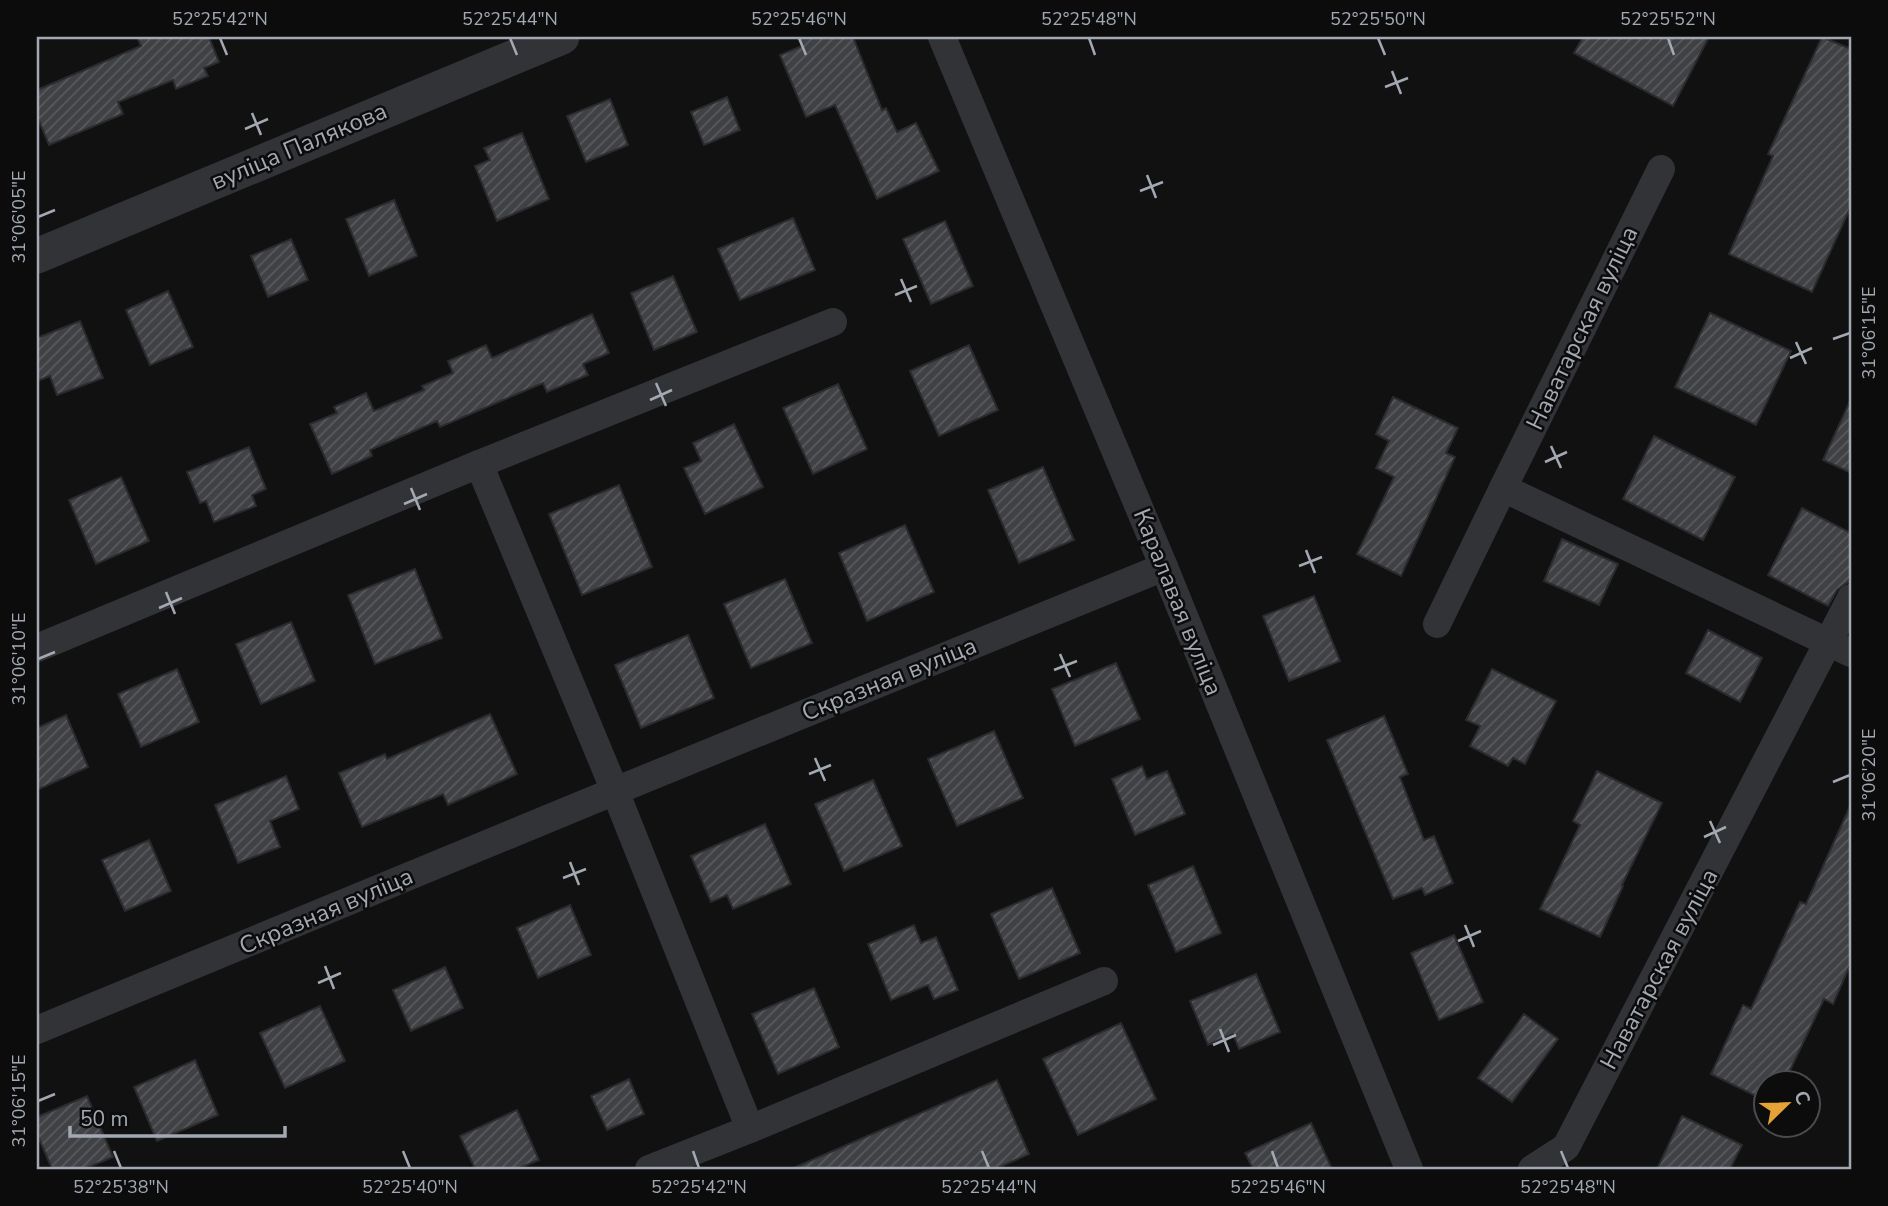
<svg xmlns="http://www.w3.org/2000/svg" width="1888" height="1206" font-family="'Nunito Sans',sans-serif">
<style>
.building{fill:url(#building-hatch);stroke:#2b2b2e;stroke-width:2}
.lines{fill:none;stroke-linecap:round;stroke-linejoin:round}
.minor{stroke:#323337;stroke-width:28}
.tertiary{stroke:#323337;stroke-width:35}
.ticks{fill:none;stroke:#a3a9b2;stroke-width:2.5}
.labels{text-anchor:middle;stroke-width:5;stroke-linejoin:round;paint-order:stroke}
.street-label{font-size:24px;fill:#a3a9b2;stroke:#0c0c0d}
.neatline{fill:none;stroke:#a3a9b2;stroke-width:2.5}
.ticks-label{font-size:18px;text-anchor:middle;fill:#a3a9b2}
</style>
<defs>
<pattern id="building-hatch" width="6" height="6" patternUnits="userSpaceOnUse" patternTransform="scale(1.75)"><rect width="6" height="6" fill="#404145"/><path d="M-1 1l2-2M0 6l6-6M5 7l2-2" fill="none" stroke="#585a5d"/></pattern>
</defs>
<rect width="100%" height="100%" fill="#111112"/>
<!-- building -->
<g class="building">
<path d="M 137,37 L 209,37 L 219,62 L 204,68 L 208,76 L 176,89 L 173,80 L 118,102 L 123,114 L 49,145 L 37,116 L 37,90 L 141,46 Z"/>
<path d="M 798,37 L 853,37 L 882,110 L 886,108 L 897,132 L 916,123 L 939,171 L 877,199 L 835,105 L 806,117 L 780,55 L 802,46 Z"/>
<path d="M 1583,37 L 1709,37 L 1673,106 L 1574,53 Z"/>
<path d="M 1822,37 L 1851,49 L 1851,206 L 1812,292 L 1729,254 L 1773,156 L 1768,154 Z"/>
<path d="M 727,97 L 740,130 L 704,145 L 691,112 Z"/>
<path d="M 610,99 L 628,145 L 586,162 L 567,116 Z"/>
<path d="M 522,133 L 549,199 L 497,221 L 475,166 L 490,160 L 484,148 Z"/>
<path d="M 394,200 L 417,256 L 369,276 L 346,219 Z"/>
<path d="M 793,218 L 815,270 L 740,300 L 718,249 Z"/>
<path d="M 945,221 L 973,286 L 931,304 L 903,239 Z"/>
<path d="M 291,239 L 308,280 L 268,297 L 251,256 Z"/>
<path d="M 673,276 L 697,332 L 654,350 L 631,293 Z"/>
<path d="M 168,291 L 193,347 L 150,365 L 126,310 Z"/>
<path d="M 1710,313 L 1791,351 L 1756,425 L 1675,387 Z"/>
<path d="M 592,314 L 609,353 L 583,364 L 588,375 L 547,392 L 543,383 L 440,427 L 437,421 L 370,450 L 372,456 L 332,474 L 310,424 L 337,413 L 334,407 L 366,393 L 374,411 L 424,390 L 422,386 L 453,373 L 448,361 L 486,345 L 492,358 Z"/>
<path d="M 80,321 L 103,378 L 57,395 L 50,376 L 37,381 L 37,338 Z"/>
<path d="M 969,345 L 998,410 L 939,436 L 910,371 Z"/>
<path d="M 838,384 L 867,449 L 813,474 L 783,408 Z"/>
<path d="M 1393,397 L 1458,428 L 1446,453 L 1455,457 L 1401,576 L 1357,554 L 1394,477 L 1376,468 L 1389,441 L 1376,434 Z"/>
<path d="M 1851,399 L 1851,473 L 1823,460 Z"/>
<path d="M 734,424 L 763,487 L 705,514 L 684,468 L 701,461 L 693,443 Z"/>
<path d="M 1654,436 L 1735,477 L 1703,540 L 1623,499 Z"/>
<path d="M 249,447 L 266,489 L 252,495 L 256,506 L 214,522 L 206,501 L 200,503 L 187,472 Z"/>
<path d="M 1043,467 L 1074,540 L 1019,563 L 988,490 Z"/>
<path d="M 121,477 L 149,541 L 96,564 L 69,500 Z"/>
<path d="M 619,485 L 652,567 L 582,595 L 549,514 Z"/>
<path d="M 1802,508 L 1851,533 L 1851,576 L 1848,582 L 1837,590 L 1828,606 L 1768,575 Z"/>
<path d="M 905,525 L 934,592 L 867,621 L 839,553 Z"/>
<path d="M 1562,539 L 1618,564 L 1599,605 L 1544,581 Z"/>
<path d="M 415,569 L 442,638 L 375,664 L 348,595 Z"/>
<path d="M 785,579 L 812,643 L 751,668 L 724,604 Z"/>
<path d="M 1314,596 L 1340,661 L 1289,681 L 1263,616 Z"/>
<path d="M 291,622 L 315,681 L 261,704 L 236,644 Z"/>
<path d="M 1708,630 L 1762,658 L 1740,702 L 1686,673 Z"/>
<path d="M 688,635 L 714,698 L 641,728 L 615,665 Z"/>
<path d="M 1116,663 L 1140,719 L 1075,746 L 1052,689 Z"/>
<path d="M 177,669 L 199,722 L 141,747 L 118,694 Z"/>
<path d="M 1492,669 L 1556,701 L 1525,764 L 1513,758 L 1508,766 L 1470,746 L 1480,726 L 1466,720 Z"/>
<path d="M 490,714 L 517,774 L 448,805 L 443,794 L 362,827 L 339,773 L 385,754 L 387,759 Z"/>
<path d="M 66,715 L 88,767 L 37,790 L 37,728 Z"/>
<path d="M 1384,716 L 1408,774 L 1400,777 L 1424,840 L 1434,836 L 1453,883 L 1425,895 L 1422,888 L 1393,899 L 1327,740 Z"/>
<path d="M 994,731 L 1023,798 L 957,826 L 928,759 Z"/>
<path d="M 1142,766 L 1147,779 L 1167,771 L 1185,814 L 1135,835 L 1112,779 Z"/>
<path d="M 1597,771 L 1662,803 L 1622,885 L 1623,886 L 1600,937 L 1540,909 L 1580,825 L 1573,821 Z"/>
<path d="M 286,776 L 299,809 L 270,821 L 280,847 L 238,863 L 215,805 Z"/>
<path d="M 873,780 L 902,846 L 844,871 L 815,804 Z"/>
<path d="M 1851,804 L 1851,963 L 1833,1004 L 1824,999 L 1784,1083 L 1766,1083 L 1766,1101 L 1711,1074 L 1743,1005 L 1751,1009 L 1800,902 L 1806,904 Z"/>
<path d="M 765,824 L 791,884 L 733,909 L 727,895 L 711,902 L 691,856 Z"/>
<path d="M 149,840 L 171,891 L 125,911 L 102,860 Z"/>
<path d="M 1193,866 L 1221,933 L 1176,952 L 1148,885 Z"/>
<path d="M 1052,888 L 1080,953 L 1019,979 L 991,914 Z"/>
<path d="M 570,905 L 591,955 L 538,978 L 517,928 Z"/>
<path d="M 914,925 L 921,943 L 936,937 L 958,990 L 934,999 L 928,985 L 891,1000 L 868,944 Z"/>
<path d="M 1454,935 L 1483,1002 L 1439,1020 L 1411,953 Z"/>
<path d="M 445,967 L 463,1008 L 411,1031 L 393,990 Z"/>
<path d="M 1256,974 L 1280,1032 L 1239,1049 L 1233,1034 L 1208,1045 L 1190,1001 Z"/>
<path d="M 814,988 L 839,1047 L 778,1074 L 752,1014 Z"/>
<path d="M 320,1006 L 345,1061 L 285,1088 L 260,1033 Z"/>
<path d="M 1524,1014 L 1558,1039 L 1512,1102 L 1478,1078 Z"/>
<path d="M 1121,1023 L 1156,1099 L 1078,1135 L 1043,1059 Z"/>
<path d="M 195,1060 L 218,1115 L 157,1141 L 134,1087 Z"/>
<path d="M 629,1079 L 644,1114 L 607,1130 L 591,1096 Z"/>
<path d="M 997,1080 L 1029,1154 L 995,1169 L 791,1169 Z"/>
<path d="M 87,1096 L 113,1157 L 84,1169 L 52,1169 L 37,1134 L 37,1117 Z"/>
<path d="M 517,1110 L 539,1160 L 517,1169 L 475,1169 L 460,1136 Z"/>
<path d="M 1682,1116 L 1742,1145 L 1730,1169 L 1657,1169 Z"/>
<path d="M 1311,1123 L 1332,1169 L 1253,1169 L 1245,1153 Z"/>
</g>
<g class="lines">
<!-- minor -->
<g class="minor">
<path d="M 942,37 L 1164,567 L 1409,1169"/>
<path d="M 1661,169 L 1503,488 L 1851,653"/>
<path d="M 833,322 L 479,464 L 615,791 L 750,1129 L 1104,981"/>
<path d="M 1437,624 L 1503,488"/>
<path d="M 37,648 L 479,464"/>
<path d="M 37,1030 L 615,791 L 1164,567"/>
<path d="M 649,1169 L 750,1129"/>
<path d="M 1532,1169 L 1566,1147 L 1851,598"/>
</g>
<!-- tertiary -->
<path class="tertiary" d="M 37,256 L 562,37"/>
</g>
<!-- ticks -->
<path class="ticks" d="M 220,38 L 227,55M 510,38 L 517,55M 799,38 L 806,55M 1089,38 L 1095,55M 1378,38 L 1385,55M 1668,38 L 1674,55M 1392,71 L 1401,94M 1385,87 L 1408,78M 252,113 L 261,135M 245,129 L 268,119M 1147,175 L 1156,198M 1140,191 L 1163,182M 38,217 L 55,210M 901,279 L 911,302M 895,295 L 917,286M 1833,339 L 1850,333M 1796,342 L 1806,364M 1790,358 L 1812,348M 656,383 L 666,406M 650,400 L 672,390M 1551,446 L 1561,468M 1545,462 L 1567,452M 411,488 L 420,510M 404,504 L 427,494M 1306,550 L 1315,573M 1299,566 L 1322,557M 166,592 L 175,614M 159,608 L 182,598M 1060,654 L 1070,677M 38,659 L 55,652M 1054,670 L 1077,661M 815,758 L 825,781M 809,774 L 831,765M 1833,782 L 1850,775M 1710,821 L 1720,843M 1704,837 L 1726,827M 570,862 L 579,885M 563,878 L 586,869M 1465,925 L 1474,947M 1458,941 L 1481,931M 325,966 L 334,989M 318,983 L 341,973M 1220,1029 L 1229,1052M 1213,1045 L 1236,1035M 38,1101 L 55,1094M 114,1151 L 121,1168M 403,1151 L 410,1168M 693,1151 L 699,1168M 982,1151 L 989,1168M 1272,1151 L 1278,1168M 1561,1151 L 1568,1168"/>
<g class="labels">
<!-- street labels -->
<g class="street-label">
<text transform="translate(299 146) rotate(-23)" y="8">вуліца Палякова</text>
<text transform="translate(1582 328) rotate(-64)" y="8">Наватарская вуліца</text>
<text transform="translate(1178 602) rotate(68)" y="8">Каралавая вуліца</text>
<text transform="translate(889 679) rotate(-22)" y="8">Скразная вуліца</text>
<text transform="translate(326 911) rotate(-23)" y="8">Скразная вуліца</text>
<text transform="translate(1659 969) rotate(-62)" y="8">Наватарская вуліца</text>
</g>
</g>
<!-- border -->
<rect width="1888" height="1206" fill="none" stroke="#0c0c0d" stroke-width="77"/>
<!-- north arrow -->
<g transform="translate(1787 1104) rotate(67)"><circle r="33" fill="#0c0c0d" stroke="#484b4f" stroke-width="2"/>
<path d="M0-5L12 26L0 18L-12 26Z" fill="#e4a237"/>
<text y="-10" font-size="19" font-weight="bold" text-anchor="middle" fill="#a3a9b2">С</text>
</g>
<!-- scale -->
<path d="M70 1126v10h215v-10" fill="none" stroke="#a3a9b2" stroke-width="3.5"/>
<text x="80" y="1126" font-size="21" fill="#a3a9b2" stroke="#0c0c0d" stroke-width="5" paint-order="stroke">50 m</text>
<rect x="38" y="38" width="1812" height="1130" class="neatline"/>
<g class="ticks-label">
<text x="220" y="25">52°25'42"N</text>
<text x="510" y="25">52°25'44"N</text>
<text x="799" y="25">52°25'46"N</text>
<text x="1089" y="25">52°25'48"N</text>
<text x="1378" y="25">52°25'50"N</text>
<text x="1668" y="25">52°25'52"N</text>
<text transform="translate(19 217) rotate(-90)" y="6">31°06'05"E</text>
<text transform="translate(1869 333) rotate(-90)" y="6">31°06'15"E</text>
<text transform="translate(19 659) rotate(-90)" y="6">31°06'10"E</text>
<text transform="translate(1869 775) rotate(-90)" y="6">31°06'20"E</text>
<text transform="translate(19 1101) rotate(-90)" y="6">31°06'15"E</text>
<text x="121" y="1193">52°25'38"N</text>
<text x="410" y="1193">52°25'40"N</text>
<text x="699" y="1193">52°25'42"N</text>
<text x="989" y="1193">52°25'44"N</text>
<text x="1278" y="1193">52°25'46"N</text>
<text x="1568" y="1193">52°25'48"N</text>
</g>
</svg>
